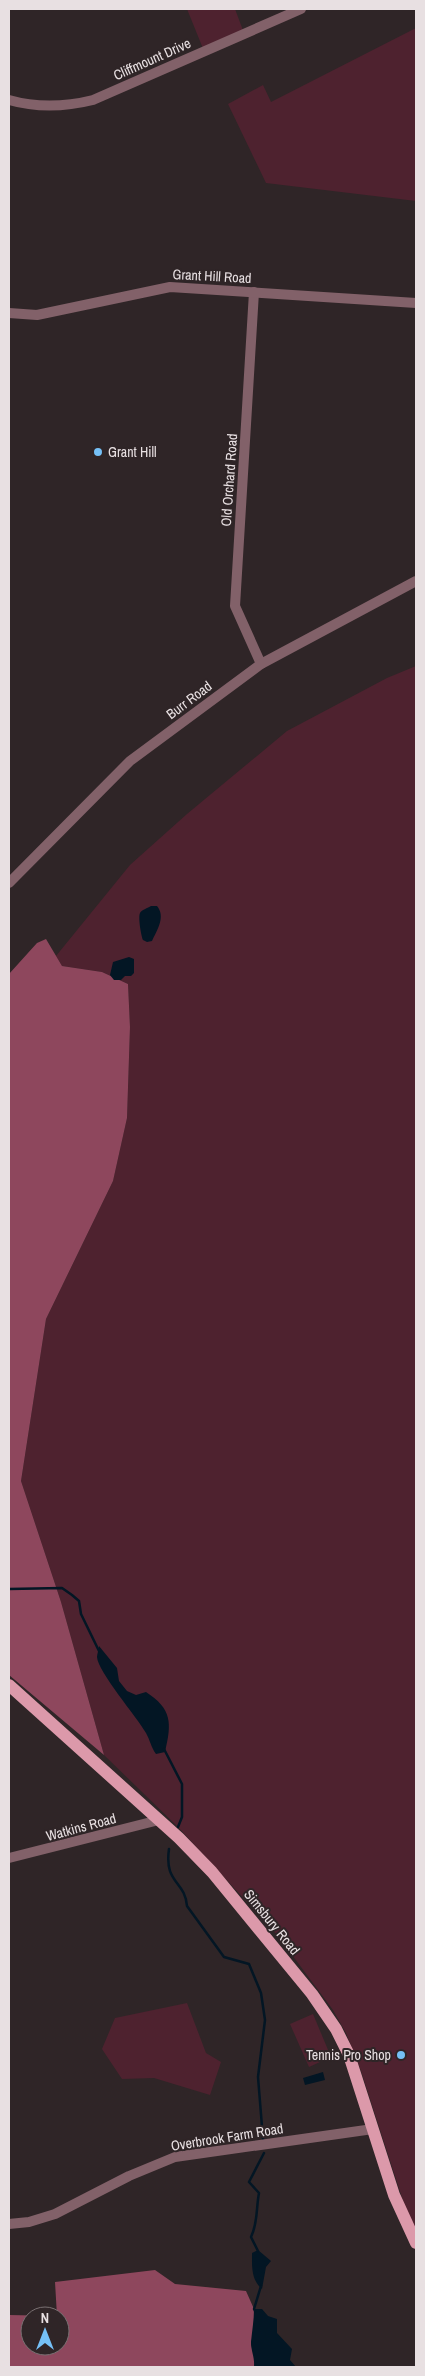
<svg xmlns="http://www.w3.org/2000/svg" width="425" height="2376" font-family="'Archivo Narrow',sans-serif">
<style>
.green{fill:#4e222f}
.forest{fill:#8e475d;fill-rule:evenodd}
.water{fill:#031624}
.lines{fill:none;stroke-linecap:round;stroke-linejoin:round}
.stream{stroke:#031624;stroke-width:2.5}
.minor{stroke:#826169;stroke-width:10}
.major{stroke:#dc99aa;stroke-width:12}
.poi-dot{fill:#75c0f6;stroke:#2f2527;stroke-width:2}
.labels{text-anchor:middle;stroke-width:4;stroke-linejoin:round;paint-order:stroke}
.street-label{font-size:14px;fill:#e8e0e2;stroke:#2f2527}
.poi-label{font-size:14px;fill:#e8e0e2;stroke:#2f2527;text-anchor:start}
</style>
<rect width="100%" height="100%" fill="#2f2527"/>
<!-- green -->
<g class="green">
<path d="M 187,9 L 235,9 L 244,33 L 204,51 Z"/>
<path d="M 416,28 L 416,201 L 266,183 L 228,104 L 263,85 L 271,102 Z"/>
<path d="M 416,666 L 416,2230 L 406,2210 L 361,2071 L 346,2033 L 333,2010 L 278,1936 L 178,1827 L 104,1755 L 61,1602 L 21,1481 L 46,1319 L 113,1181 L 127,1118 L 130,1027 L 128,984 L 102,972 L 62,966 L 56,956 L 130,865 L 187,814 L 287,731 L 387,678 Z"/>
<path d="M 187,2003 L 206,2053 L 221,2062 L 210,2095 L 154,2078 L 122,2079 L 102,2049 L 115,2018 Z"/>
<path d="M 313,2014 L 331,2057 L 309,2067 L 290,2024 Z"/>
</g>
<!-- forest -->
<g class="forest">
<path d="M 46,939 L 62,966 L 102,972 L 128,984 L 130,1027 L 127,1118 L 113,1181 L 46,1319 L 21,1481 L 61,1602 L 104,1755 L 9,1675 L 9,974 L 37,943 Z"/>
<path d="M 155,2270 L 175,2284 L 246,2291 L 254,2309 L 255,2324 L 251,2344 L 255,2360 L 254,2367 L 9,2367 L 9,2315 L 57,2316 L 55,2282 ZM 30,2316 L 60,2316 L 60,2346 L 30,2346 Z"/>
</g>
<!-- water -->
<g class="water">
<path d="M 151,906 L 157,906 C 166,917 157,930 152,941 L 147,942 L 143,940 C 141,935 138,917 140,913 C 141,910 148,908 151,906 Z"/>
<path d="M 129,957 L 134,959 L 134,973 L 131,976 L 125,976 L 121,980 L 114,980 L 110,975 L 113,962 Z"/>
<path d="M 99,1646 L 117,1668 L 119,1681 L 127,1691 L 136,1695 L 146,1692 C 172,1709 172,1723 165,1752 L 156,1754 C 151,1747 150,1740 146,1733 C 137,1717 98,1672 97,1657 C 97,1654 99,1649 99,1646 Z"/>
<path d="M 323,2072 L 325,2080 L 305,2085 L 303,2078 Z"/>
<path d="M 258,2250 L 271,2261 L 266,2267 L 262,2289 C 251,2280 252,2266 252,2253 Z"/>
<path d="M 254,2309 L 262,2309 L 268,2316 L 277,2319 L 277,2333 L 292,2349 L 290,2360 L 296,2367 L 254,2367 C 255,2358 251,2351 251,2342 C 252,2331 254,2320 254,2309 Z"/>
</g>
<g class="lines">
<!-- stream -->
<g class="stream">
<path d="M 9,1589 L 62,1588 L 72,1595 L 79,1601 L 81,1614 L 99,1651"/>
<path d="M 164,1749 L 182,1784 L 182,1817 L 178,1827"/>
<path d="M 169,1849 C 164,1884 185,1880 187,1906 L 224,1957 L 249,1964 L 261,1993 L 265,2020 L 258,2077 L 263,2139"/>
<path d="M 258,2251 L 251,2237 C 258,2223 256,2208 259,2193 L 249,2182 L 264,2153"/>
<path d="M 255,2311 L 254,2309 L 261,2286"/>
</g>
<!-- minor -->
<g class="minor">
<path d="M 9,100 C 37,108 65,107 93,100 L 301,9"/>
<path d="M 254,292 L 235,606 L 261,664"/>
<path d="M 9,313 L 37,315 L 170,287 L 416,303"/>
<path d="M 9,883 L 130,761 L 261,664 L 416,581"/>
<path d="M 9,1858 L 159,1820"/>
<path d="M 9,2224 L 29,2222 L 55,2214 L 129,2176 L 175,2157 L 373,2129"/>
</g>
<!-- major -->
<path class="major" d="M 9,1685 L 179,1838 L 212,1872 L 312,1994 L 336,2029 L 349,2055 L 394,2195 L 416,2243"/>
</g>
<!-- markers -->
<g class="poi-dot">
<circle cx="98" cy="452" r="5"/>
<circle cx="401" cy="2055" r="5"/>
</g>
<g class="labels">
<!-- street labels -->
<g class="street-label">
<text transform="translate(152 59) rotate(-24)" y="5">Cliffmount Drive</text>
<text transform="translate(212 276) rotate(3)" y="5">Grant Hill Road</text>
<text transform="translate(229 480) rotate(-86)" y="5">Old Orchard Road</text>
<text transform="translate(189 700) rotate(-37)" y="5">Burr Road</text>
<text transform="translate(81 1827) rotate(-15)" y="5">Watkins Road</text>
<text transform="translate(272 1922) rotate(51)" y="5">Simsbury Road</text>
<text transform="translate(227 2137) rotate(-9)" y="5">Overbrook Farm Road</text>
</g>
<!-- poi labels -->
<g class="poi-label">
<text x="108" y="457">Grant Hill</text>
<text x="391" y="2060" text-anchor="end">Tennis Pro Shop</text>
</g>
</g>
<!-- border -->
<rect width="425" height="2376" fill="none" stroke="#e8e0e2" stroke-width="20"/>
<!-- north arrow -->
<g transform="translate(45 2331)"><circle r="24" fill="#2f2527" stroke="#797072"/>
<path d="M0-4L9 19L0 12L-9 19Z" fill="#75c0f6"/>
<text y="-8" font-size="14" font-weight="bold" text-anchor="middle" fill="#e8e0e2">N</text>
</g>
</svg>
